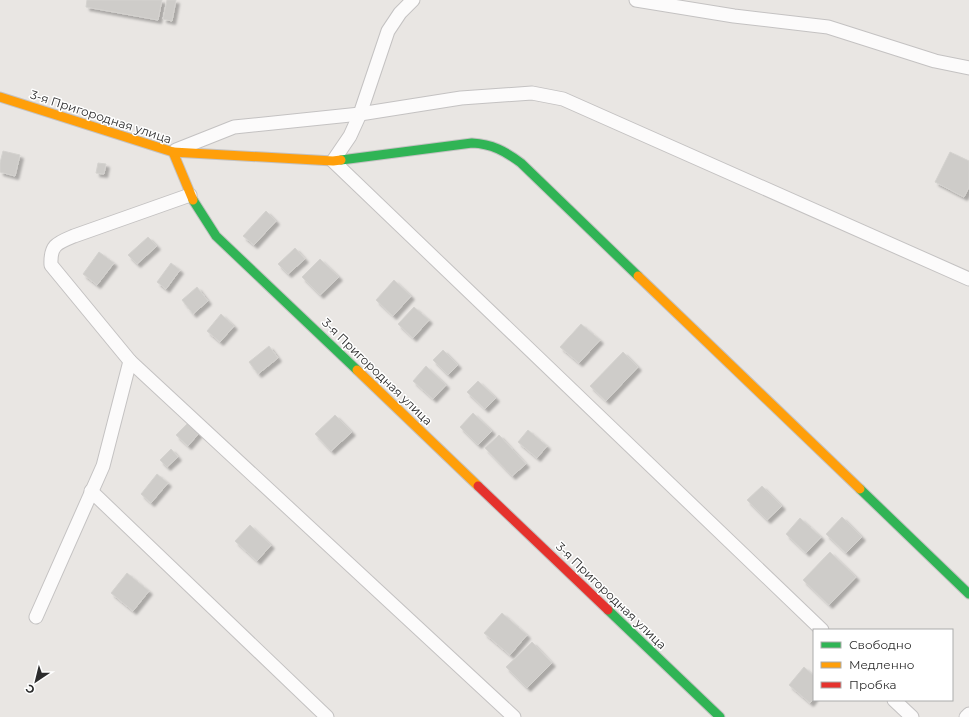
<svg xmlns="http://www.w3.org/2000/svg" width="969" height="717" font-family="Montserrat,sans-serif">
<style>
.building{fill:#ceccc9;stroke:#d4d2cf;filter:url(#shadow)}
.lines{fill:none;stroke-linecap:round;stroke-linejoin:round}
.street-casing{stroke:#c4c2c2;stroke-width:15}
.fast-casing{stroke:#c4c2c2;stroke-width:11}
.slow-casing{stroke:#c4c2c2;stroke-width:11}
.jam-casing{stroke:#c4c2c2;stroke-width:11}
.street{stroke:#fcfbfb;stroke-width:13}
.fast{stroke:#30b455;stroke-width:9}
.slow{stroke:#ff9f0a;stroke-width:9}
.jam{stroke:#e5322d;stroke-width:9}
.labels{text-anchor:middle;stroke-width:3;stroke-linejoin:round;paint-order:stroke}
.street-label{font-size:12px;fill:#2c2c2c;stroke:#fff}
</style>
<defs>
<filter id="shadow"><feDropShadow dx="3.5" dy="3.5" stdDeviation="1" flood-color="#0004"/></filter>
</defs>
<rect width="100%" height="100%" fill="#e9e6e3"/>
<!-- building -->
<g class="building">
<path d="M 87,0 L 162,0 L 158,20 L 86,7 Z"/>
<path d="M 167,0 L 176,0 L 172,21 L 163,19 Z"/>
<path d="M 3,151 L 20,155 L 15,176 L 0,172 L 0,163 Z"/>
<path d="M 950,152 L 969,161 L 969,187 L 964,197 L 935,182 Z"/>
<path d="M 98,163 L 106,164 L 104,174 L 96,173 Z"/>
<path d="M 266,211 L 276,221 L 254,245 L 243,236 Z"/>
<path d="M 148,237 L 157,246 L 137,264 L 128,255 Z"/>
<path d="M 295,248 L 305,259 L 288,274 L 278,264 Z"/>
<path d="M 99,252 L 114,263 L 97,285 L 83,274 Z"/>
<path d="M 320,259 L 339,277 L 320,295 L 302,277 Z"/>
<path d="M 171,263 L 180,270 L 166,289 L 157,282 Z"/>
<path d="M 394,280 L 411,296 L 393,316 L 376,300 Z"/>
<path d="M 197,287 L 208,301 L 193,314 L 182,300 Z"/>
<path d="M 414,307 L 429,320 L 413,338 L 398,324 Z"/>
<path d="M 221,314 L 234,326 L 220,342 L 207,331 Z"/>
<path d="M 581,324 L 600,340 L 579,363 L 560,347 Z"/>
<path d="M 269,346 L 278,358 L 258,374 L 249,362 Z"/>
<path d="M 443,350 L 458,365 L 448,375 L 433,360 Z"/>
<path d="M 623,352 L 638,367 L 606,401 L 590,386 Z"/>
<path d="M 426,366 L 446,385 L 433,399 L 413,381 Z"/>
<path d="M 478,381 L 496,398 L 485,409 L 467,392 Z"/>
<path d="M 473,413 L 492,431 L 478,445 L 460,427 Z"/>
<path d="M 335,415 L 352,432 L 331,451 L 315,434 Z"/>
<path d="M 189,422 L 200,432 L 188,446 L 176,435 Z"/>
<path d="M 528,430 L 547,446 L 537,458 L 518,442 Z"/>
<path d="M 499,435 L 526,464 L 512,476 L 485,448 Z"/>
<path d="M 171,449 L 178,457 L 167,467 L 160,460 Z"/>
<path d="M 157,474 L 168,483 L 151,503 L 141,494 Z"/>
<path d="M 762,486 L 782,506 L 767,520 L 747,500 Z"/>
<path d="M 842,517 L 862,537 L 846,553 L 826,534 Z"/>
<path d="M 800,518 L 821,537 L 806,553 L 786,534 Z"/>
<path d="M 250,525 L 271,545 L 257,561 L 235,541 Z"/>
<path d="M 830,552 L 856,577 L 829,605 L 803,580 Z"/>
<path d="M 127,573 L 149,591 L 133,611 L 111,593 Z"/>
<path d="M 502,613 L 527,635 L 510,655 L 484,633 Z"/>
<path d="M 532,642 L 552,663 L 527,688 L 506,667 Z"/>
<path d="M 804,667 L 814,676 L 814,698 L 810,703 L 789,685 Z"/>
</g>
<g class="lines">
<!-- street casing -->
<g class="street-casing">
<g id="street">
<path d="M 413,0 L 400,13 L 388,31 L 360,114 L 350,136 L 333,161 L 822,630"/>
<path d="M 636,0 L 734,16 L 828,27 L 935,61 L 969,68"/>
<path d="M 176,150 L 234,127 L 360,114 L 461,98 L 532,93 L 563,99 L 969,279"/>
<path d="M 130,361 L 51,265 C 50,245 57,243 74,236 L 190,195"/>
<path d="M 91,491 L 327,717"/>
<path d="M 36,617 L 103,466 L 130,361 L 514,717"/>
<path d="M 894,700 L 912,717"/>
<path d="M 966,717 L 969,714"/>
</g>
</g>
<!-- fast casing -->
<g class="fast-casing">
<g id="fast">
<path d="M 341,160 L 472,143 C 492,144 505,151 521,163 L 638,276"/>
<path d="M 193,200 L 216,236 L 357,370"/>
<path d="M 860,489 L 969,594"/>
<path d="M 608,610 L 720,717"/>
</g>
</g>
<!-- slow casing -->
<g class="slow-casing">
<g id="slow">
<path d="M 0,97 L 173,152 L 193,200"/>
<path d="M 173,152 L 333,161 L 341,160"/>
<path d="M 638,276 L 860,489"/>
<path d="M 357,370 L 478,486"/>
</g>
</g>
<!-- jam casing -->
<g class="jam-casing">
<path id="jam" d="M 478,486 L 608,610"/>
</g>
<!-- street -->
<use href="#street" class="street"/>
<!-- fast -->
<use href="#fast" class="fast"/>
<!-- slow -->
<use href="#slow" class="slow"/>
<!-- jam -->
<use href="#jam" class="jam"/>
</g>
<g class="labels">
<!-- street labels -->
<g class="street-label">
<text transform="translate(101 117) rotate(18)" y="4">3-я Пригородная улица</text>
<text transform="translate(377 372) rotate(44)" y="4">3-я Пригородная улица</text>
<text transform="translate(611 596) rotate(44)" y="4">3-я Пригородная улица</text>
</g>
</g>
<!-- legend -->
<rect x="813" y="629" width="140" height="72" fill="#ffffff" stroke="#ababab"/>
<rect x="821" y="642" width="20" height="6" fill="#30b455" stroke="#ababab"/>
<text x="849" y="649" font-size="12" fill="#2c2c2c">Свободно</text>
<rect x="821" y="662" width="20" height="6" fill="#ff9f0a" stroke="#ababab"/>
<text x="849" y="669" font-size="12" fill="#2c2c2c">Медленно</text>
<rect x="821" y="682" width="20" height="6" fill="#e5322d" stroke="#ababab"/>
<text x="849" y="689" font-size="12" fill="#2c2c2c">Пробка</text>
<!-- north arrow -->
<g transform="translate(36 681) rotate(215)" stroke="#ffffff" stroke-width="3" paint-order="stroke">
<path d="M0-3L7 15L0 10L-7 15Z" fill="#2c2c2c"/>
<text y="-6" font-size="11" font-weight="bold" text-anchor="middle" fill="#2c2c2c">С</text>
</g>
</svg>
